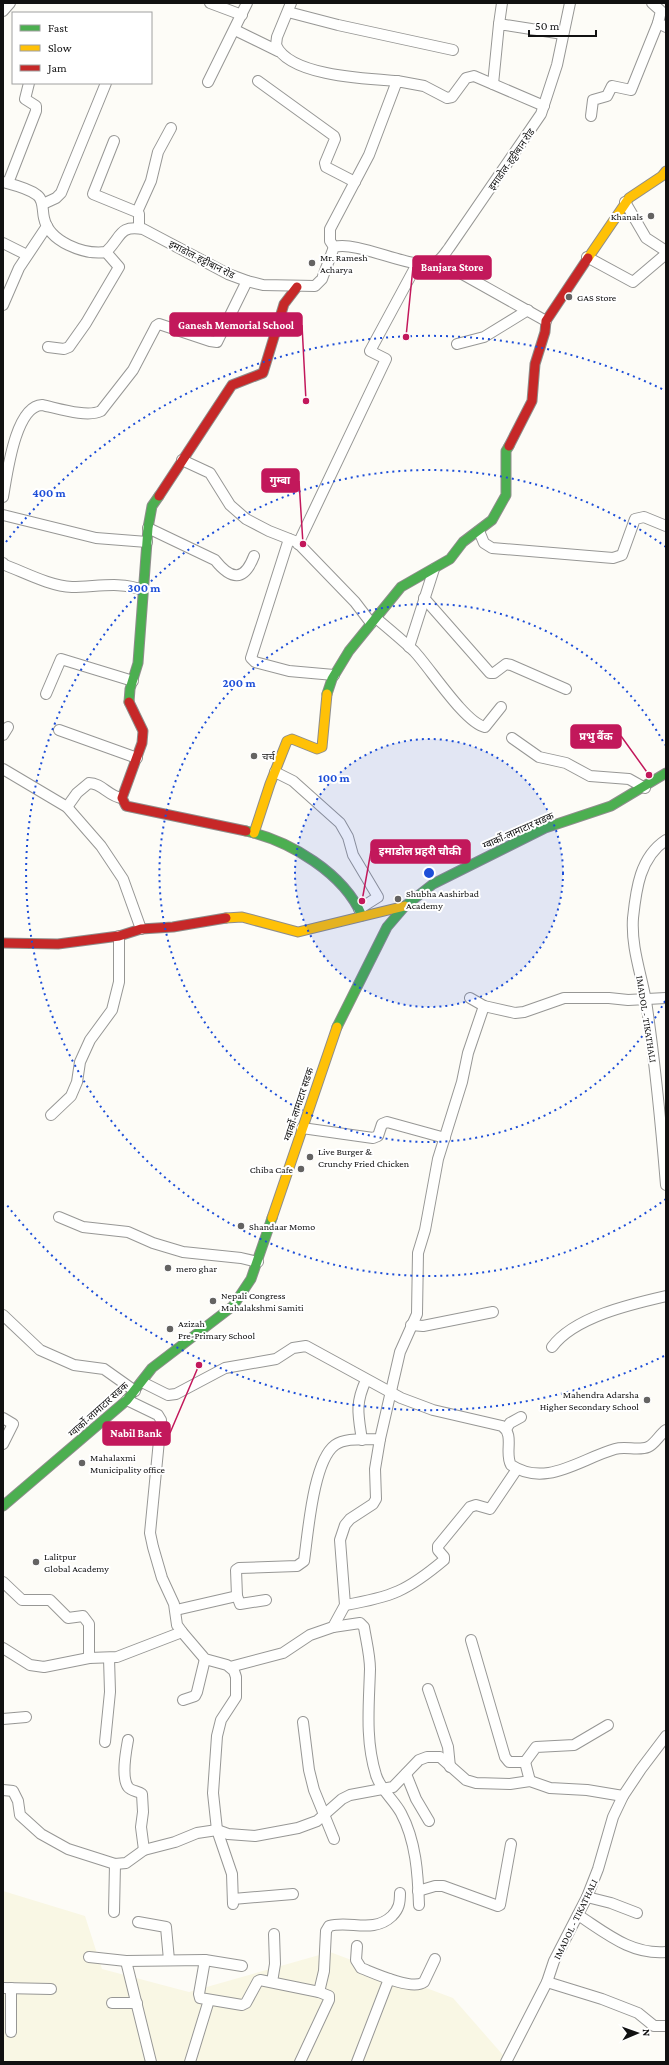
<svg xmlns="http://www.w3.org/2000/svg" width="669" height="2065" font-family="'Crimson Pro','Noto Sans Devanagari',serif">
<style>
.farmland{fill:#f9f7e4}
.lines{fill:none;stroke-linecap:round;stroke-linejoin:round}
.street-casing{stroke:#979795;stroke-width:12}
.fast-casing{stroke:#8e8d8b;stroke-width:11}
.slow-casing{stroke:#8e8d8b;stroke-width:11}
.jam-casing{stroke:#8e8d8b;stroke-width:11}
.street{stroke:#fffffe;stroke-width:10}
.fast{stroke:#4caf50;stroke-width:9}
.slow{stroke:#ffc107;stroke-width:9}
.jam{stroke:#c62828;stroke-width:9}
.ring{fill:none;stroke:#1d4ed8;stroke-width:2;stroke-dasharray:2 4}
.poi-dot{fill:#646362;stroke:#fff;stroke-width:1.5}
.labels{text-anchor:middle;stroke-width:4;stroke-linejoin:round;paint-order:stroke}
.street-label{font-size:10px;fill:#111;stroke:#fff}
.poi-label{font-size:10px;fill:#111;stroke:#fff;text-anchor:start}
.centre{fill:#1d4ed8;stroke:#fff;stroke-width:2}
.ring-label{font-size:12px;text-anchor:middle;font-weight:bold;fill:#1d4ed8;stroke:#fff;stroke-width:4;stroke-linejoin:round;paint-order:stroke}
.leader{fill:none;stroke:#c2185b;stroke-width:1.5}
.callout-dot{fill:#c2185b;stroke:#fff;stroke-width:1.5}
.callout{fill:#c2185b;stroke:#c2185b;stroke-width:1.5}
.callout-label{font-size:11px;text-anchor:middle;font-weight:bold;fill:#fff}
</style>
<rect width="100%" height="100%" fill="#fdfcf7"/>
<!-- farmland -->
<path class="farmland" d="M 3,1891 L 85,1916 L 102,1969 L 189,1992 L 330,1952 L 453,1998 L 509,2062 L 3,2062 Z"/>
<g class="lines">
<!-- street casing -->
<g class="street-casing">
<g id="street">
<path d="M 210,3 L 242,15"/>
<path d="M 291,3 L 277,37 L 276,45 C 289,76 367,79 397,81"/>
<path d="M 652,3 L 661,11 L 658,23 L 666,27"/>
<path d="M 3,11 L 10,3"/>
<path d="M 288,12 L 338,25 L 453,50"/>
<path d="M 499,24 L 502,3"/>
<path d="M 235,30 L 278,51"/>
<path d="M 258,81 L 334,136 L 335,139 L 325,163 L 326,167 L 355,182"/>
<path d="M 208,82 L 247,3"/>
<path d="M 493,84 L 499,24 L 563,34"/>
<path d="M 591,116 L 593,100 L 607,96 L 612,86 L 631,90 L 658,23"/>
<path d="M 114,141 L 93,194 L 137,212 L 139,214 L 139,228"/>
<path d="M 3,182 C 14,185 28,188 37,195 C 44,200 42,210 44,218 C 49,242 84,255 106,252 C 122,237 118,225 143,229 L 228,274 L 247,281 L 263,285 L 315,286 L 322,279 L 334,247 C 362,240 420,276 439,260 C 443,257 446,252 449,248 L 541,114 L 557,65 L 570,3"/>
<path d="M 8,183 L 36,111 L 36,106 L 25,99 L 29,83"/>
<path d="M 625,202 L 646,238 L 666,251"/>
<path d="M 43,204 L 56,198 L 61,193 L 106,83"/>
<path d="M 137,212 L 151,181 L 158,152 L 171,128"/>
<path d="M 3,243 L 27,255"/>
<path d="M 334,247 L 330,241 L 330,229 L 369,155 L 397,81 L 424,86 L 447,98 L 452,97 L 466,78 L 474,76 L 544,106"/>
<path d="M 587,257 L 633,282 L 666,254"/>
<path d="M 439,261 L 546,321"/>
<path d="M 3,305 L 19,268 L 47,226"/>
<path d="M 457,344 L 484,337 L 528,310"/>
<path d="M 48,347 L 64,349 L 69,347 L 86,323 L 119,267 L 106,252"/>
<path d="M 182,460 L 210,473 L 230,505 L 246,519 L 269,531 L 297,542 L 355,602 L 371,623"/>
<path d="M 3,497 C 7,475 15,406 42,405 C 57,408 87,418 101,411 L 133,370 L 156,326 L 159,324 L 210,341 L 217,342 L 247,281"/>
<path d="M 3,515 L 96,538 L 147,542"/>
<path d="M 148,528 L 215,560 C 231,580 244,582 254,556"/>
<path d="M 479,531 L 484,543 L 492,548 L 613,558 L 622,555 L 635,519 L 644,517 L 666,526"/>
<path d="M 289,539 L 251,658 L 255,662 L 289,671 L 334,675"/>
<path d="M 298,544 L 386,359 L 370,351 L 417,264"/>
<path d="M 3,563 L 5,565 C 26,573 50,586 72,587 C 96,587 120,581 143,590"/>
<path d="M 424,598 L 490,673 L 494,673 L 506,664 L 511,665 L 566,689"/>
<path d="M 377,619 C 389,629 402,640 414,651 C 430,668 465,723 485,727 L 501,707"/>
<path d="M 409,647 L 434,569"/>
<path d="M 46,694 L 61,659 L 133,681"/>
<path d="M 59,730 L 137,758"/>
<path d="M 3,735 L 8,727"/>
<path d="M 512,738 L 539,757 L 566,763 L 590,776 L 629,779 L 645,788"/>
<path d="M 3,769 L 67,807 L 101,846 L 123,879 L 141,929"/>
<path d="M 275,772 L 293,781 L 340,823 L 348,837 L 353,855 L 378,897 L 359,909"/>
<path d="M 67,807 L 77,793 L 89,783 C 102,783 109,797 122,798"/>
<path d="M 666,840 C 640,857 636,889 633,918 C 631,947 641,973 646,1001 C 655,1062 661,1124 666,1185"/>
<path d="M 470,998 L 484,1006 L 515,1013 L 524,1012 L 564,998 L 609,998 L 628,1000 L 666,998"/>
<path d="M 51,1115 L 71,1096 L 77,1082 L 80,1062 L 90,1040 L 112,1010 L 119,982 L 119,936"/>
<path d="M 302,1128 L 373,1138 L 378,1136 L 382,1124 L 387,1122 L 445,1138"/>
<path d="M 59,1217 L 83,1227 L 128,1232 L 153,1243 L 183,1252 L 241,1258 L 258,1262"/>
<path d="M 3,1315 L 40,1350 L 74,1365 L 104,1369 L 135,1391"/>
<path d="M 411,1325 L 423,1326 L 493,1312"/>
<path d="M 552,1347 C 574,1317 631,1304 666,1296"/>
<path d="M 142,1382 L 168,1395 L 176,1394 L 225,1368 L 276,1359 L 293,1348 L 306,1346 L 401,1398 L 433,1410 L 502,1426 C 515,1435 504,1453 511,1465 C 546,1488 580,1459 615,1449 C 625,1446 639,1451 648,1447 C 655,1444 660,1434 666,1430"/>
<path d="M 127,1400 L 158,1415 L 161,1420 L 150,1533 L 153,1547 L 162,1578 L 174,1604 L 177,1625 L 182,1632 L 205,1659 L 227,1665 L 234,1671 L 236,1677 L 236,1697 L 221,1720 L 217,1736 L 213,1793 L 217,1830 L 232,1874 L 233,1904"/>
<path d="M 3,1418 L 13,1424 L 3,1444"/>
<path d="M 506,1429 L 510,1423 L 521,1417"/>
<path d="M 362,1440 C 358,1414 355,1404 366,1380"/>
<path d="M 3,1582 L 22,1600 L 50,1600 L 68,1618 L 83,1616 L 89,1624 L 89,1658"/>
<path d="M 237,1596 L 240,1604 L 266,1600"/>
<path d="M 345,1605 C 392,1597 407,1591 444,1560 L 444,1557 L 438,1550 L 438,1546 L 470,1507 L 476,1505 L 490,1509 L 517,1469"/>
<path d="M 176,1610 L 237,1596 L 236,1570 L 239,1568 L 297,1566 L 304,1561 C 308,1534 313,1461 335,1445 C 346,1437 366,1440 380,1439"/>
<path d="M 333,1627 L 360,1623 L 364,1627 C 366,1640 370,1655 370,1669 C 369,1705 365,1740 376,1775 C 380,1789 394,1800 401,1813 C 416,1841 418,1874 419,1905"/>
<path d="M 471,1640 L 505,1757 L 509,1762 L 525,1762 L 530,1781"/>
<path d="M 3,1648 L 30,1665 L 44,1667 L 89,1658 L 117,1657 L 182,1632"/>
<path d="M 230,1667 L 283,1653 L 310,1635 L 333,1627 L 345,1605 L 340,1540 L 345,1525 L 350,1519 L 373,1504 L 376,1499 L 375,1469 L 380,1439 L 400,1352 L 417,1314 L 418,1253 L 425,1230 L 438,1159 L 462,1082 L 468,1053 L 484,1006"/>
<path d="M 428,1689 L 448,1747 L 450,1767"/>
<path d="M 183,1700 L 195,1696 L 197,1692 L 205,1659"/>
<path d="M 3,1719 L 26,1717"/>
<path d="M 303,1722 L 309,1770 L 314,1790 L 334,1839"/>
<path d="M 128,1740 C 126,1751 121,1777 128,1787 C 131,1791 138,1791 142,1794 L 143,1812 L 141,1827 L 144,1850"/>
<path d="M 105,1742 L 110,1692 L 109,1658"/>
<path d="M 525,1762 L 536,1747 L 574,1745 L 608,1725"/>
<path d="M 406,1774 L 416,1799 L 429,1821"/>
<path d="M 3,1790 L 13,1791 L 18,1801 L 20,1815 L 41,1834 L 68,1849 L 115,1864 L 126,1863 L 144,1850 L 175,1842 L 197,1833 L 217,1830 L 228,1834 L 255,1836 L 298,1828 L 317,1821 L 342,1799 L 350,1795 L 393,1787 L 419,1760 L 427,1757 L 440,1757 L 466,1780 L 476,1783 L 510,1784 L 530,1781 L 550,1788 L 587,1790 L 623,1796"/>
<path d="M 418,1891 L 435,1886 L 443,1886 L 498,1906 L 500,1905 L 511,1844"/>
<path d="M 587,1897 L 611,1903 L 637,1913"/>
<path d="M 233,1899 L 293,1894"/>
<path d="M 114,1912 L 115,1864"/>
<path d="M 578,1915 C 606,1933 631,1955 666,1952"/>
<path d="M 138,1922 L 166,1927 L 169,1960"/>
<path d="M 357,1946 L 356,1960 L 361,1968 C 374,1973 412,1991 424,1982 L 435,1959"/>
<path d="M 89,1957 L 126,1961 L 205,1960 L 199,1994 L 200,1998 L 242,2005 L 246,2003 L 258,1981 L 260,1980 L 319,1992 L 329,1996 L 329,2000 L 300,2062"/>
<path d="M 205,1960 L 242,1966"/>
<path d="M 126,1961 L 151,2062"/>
<path d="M 272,1982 L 275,1964 L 274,1934"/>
<path d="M 547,1982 L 602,1999 L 638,2013 L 654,2026 L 666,2026"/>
<path d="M 3,1988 L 51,1989"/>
<path d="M 319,1992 L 324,1971 L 326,1931 L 329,1926 C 350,1920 373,1934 392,1916 C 399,1909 400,1903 400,1893"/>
<path d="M 112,2003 L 137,2003"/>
<path d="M 11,2032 L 11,1988"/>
<path d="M 190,2062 L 209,2000"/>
<path d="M 357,2062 L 389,1979"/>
<path d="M 506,2062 L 547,1982 L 554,1961 L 587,1897 L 598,1869 L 613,1817 L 623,1796 L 641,1769 L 666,1736"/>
</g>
</g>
<!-- fast casing -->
<g class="fast-casing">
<g id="fast">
<path d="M 327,694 L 332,679 L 349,651 L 401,587 L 450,559 L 463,542 L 492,520 L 506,495 L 506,451 L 509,446"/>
<path d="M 129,702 L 130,689 L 138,663 L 148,528 L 152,506 L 159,496"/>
<path d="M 246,831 C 290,841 344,873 362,916"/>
<path d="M 337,1027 L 387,927 L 405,906 L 433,884 L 545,828 L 611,806 L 666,773"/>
<path d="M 3,1506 L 127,1400 L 152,1368 L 233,1306 L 251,1279 L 272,1218"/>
</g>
</g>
<!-- slow casing -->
<g class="slow-casing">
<g id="slow">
<path d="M 588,258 L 629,198 L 662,176 L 666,171"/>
<path d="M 254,833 L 270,784 L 287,741 L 292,739 L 317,749 L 322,747 L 327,694"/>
<path d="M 226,918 L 242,917 L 298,932 L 405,906"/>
<path d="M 272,1218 L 337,1027"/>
</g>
</g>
<!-- jam casing -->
<g class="jam-casing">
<g id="jam">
<path d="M 509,446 L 532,401 L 535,364 L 545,332 L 546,321 L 588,258"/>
<path d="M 159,496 L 232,385 L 263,373 L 284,304 L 297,287"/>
<path d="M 129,702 L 143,731 L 142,743 L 122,798 L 126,806 L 246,831"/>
<path d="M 3,943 L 58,944 L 119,936 L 141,929 L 173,927 L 226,918"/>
</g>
</g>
<!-- street -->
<use href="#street" class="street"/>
<!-- fast -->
<use href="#fast" class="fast"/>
<!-- slow -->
<use href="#slow" class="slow"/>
<!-- jam -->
<use href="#jam" class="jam"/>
</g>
<!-- distance rings -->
<circle cx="429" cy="873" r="134" fill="#1d4ed8" fill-opacity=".12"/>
<g class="ring">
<circle cx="429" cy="873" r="134"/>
<path d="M665 1001A269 269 0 1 1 665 745"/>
<path d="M666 1199A403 403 0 1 1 666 547"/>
<path d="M664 1356A537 537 0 0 1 6 1204M6 542A537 537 0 0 1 664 390"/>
</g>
<!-- markers -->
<g class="poi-dot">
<circle cx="651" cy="216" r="4"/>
<circle cx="312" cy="263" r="4"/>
<circle cx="569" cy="297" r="4"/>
<circle cx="254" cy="756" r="4"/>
<circle cx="398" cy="899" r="4"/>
<circle cx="310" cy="1157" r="4"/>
<circle cx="301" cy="1169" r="4"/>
<circle cx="241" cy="1226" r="4"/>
<circle cx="168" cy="1268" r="4"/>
<circle cx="213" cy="1301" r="4"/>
<circle cx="170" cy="1329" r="4"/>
<circle cx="647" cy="1400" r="4"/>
<circle cx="82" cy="1463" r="4"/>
<circle cx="36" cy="1562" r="4"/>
</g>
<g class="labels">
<!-- street labels -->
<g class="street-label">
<text transform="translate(511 159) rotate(-55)" y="4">इमाडोल-हट्टीबान रोड</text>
<text transform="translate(202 259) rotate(27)" y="4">इमाडोल-हट्टीबान रोड</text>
<text transform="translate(518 830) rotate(-24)" y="4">ग्वार्को-लामाटार सडक</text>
<text transform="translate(647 1019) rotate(81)" y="4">IMADOL - TIKATHALI</text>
<text transform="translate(298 1104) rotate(-72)" y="4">ग्वार्को-लामाटार सडक</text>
<text transform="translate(98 1409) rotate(-42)" y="4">ग्वार्को-लामाटार सडक</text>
<text transform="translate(575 1919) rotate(-64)" y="4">IMADOL - TIKATHALI</text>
</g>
<!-- poi labels -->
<g class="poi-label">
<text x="643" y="220" text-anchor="end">Khanals</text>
<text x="320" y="261">Mr. Ramesh<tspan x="320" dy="12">Acharya</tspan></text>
<text x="577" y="301">GAS Store</text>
<text x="262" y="760">चर्च</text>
<text x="406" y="897">Shubha Aashirbad<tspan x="406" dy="12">Academy</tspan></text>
<text x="318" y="1155">Live Burger &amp;<tspan x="318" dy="12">Crunchy Fried Chicken</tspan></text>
<text x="293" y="1173" text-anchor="end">Chiba Cafe</text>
<text x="249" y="1230">Shandaar Momo</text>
<text x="176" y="1272">mero ghar</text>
<text x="221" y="1299">Nepali Congress<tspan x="221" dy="12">Mahalakshmi Samiti</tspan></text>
<text x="178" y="1327">Azizah<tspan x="178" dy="12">Pre-Primary School</tspan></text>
<text x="639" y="1398" text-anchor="end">Mahendra Adarsha<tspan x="639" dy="12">Higher Secondary School</tspan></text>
<text x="90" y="1461">Mahalaxmi<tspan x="90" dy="12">Municipality office</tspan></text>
<text x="44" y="1560">Lalitpur<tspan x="44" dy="12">Global Academy</tspan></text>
</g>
</g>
<circle cx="429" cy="873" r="6" class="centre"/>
<g class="ring-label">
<text x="49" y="497">400 m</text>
<text x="144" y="592">300 m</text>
<text x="239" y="687">200 m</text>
<text x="334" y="782">100 m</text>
</g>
<!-- callouts -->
<path class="leader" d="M406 337L413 267M306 401L302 325M303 544L299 481M649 775L621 736M362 901L371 851M199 1365L170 1433"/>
<g class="callout-dot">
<circle cx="406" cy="337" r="4"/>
<circle cx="306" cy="401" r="4"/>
<circle cx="303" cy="544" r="4"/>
<circle cx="649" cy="775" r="4"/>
<circle cx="362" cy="901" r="4"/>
<circle cx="199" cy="1365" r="4"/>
</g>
<g class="callout">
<rect x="413" y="256" width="78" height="23" rx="4"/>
<rect x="170" y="313" width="132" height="23" rx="4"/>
<rect x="262" y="469" width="37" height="23" rx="4"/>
<rect x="571" y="725" width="50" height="23" rx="4"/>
<rect x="371" y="840" width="99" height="23" rx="4"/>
<rect x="103" y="1422" width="67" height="23" rx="4"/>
</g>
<g class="callout-label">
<text x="452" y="271">Banjara Store</text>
<text x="236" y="329">Ganesh Memorial School</text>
<text x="280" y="484">गुम्बा</text>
<text x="596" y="740">प्रभु बैंक</text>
<text x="420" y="855">इमाडोल प्रहरी चौकी</text>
<text x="136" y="1437">Nabil Bank</text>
</g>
<!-- border -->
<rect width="669" height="2065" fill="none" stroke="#111111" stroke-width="8"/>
<!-- legend -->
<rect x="12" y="12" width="140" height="72" fill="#ffffff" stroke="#a0a0a0"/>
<rect x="20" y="25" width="20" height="6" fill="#4caf50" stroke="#a0a0a0"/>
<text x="48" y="32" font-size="12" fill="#111111">Fast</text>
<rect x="20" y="45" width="20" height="6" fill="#ffc107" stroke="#a0a0a0"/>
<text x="48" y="52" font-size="12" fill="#111111">Slow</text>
<rect x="20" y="65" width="20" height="6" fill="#c62828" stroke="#a0a0a0"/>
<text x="48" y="72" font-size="12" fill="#111111">Jam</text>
<!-- north arrow -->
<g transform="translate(637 2033) rotate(88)" stroke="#ffffff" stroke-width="3" paint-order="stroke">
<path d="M0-3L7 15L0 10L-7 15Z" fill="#111111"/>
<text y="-6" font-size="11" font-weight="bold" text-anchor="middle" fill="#111111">N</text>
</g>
<!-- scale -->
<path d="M529 30v6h67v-6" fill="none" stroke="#111111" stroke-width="2"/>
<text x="535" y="30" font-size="12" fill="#111111" stroke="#ffffff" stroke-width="3" paint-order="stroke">50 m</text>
</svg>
